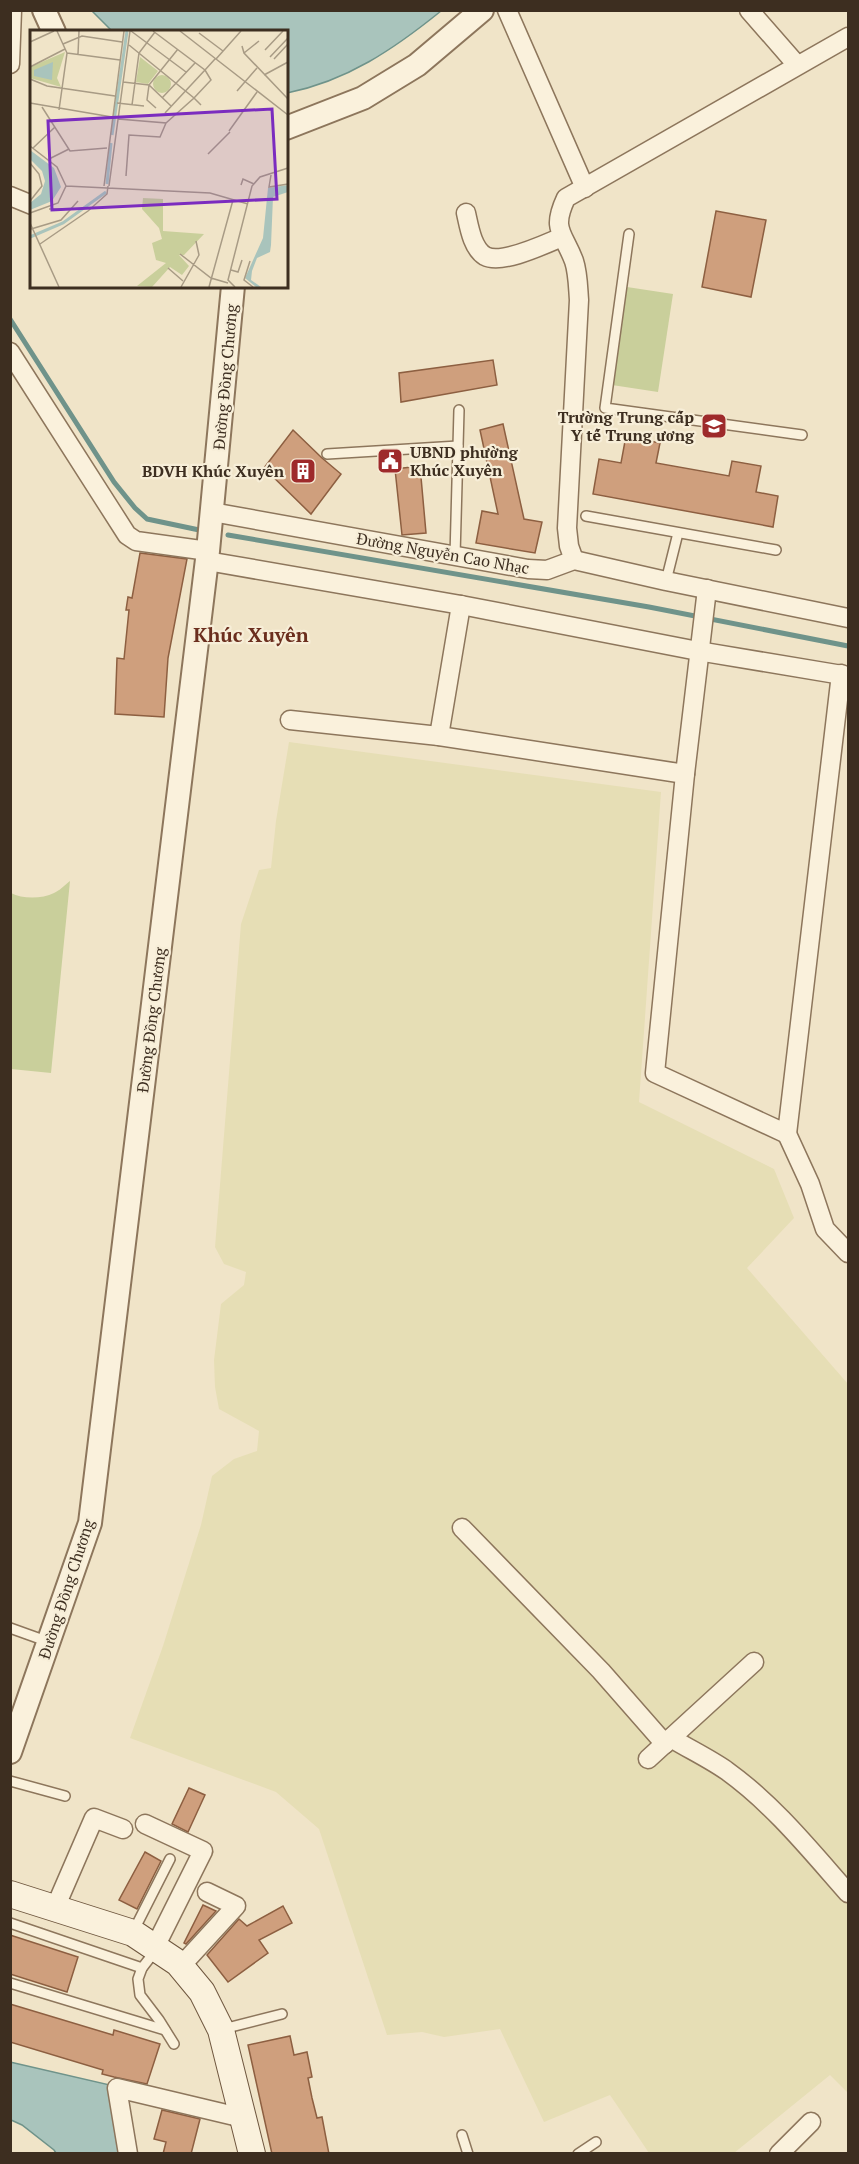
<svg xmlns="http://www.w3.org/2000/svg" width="859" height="2164" font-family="'PT Serif',serif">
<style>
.farmland{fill:#e6deb5}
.green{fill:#c9cf9b}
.water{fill:#a9c4bc;stroke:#6f938a;stroke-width:1.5}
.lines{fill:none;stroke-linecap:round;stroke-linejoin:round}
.stream{stroke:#6f938a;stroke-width:5}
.building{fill:#cf9f7d;stroke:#8d5f41;stroke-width:1.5}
.service-casing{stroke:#8d765c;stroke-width:12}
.minor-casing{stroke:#8d765c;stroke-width:21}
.tertiary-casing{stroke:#8d765c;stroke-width:26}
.secondary-casing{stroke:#6f573f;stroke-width:28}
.service{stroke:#faf1dc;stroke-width:9}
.minor{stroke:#faf1dc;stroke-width:18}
.tertiary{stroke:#faf1dc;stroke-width:22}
.secondary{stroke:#faf1dc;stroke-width:26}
.labels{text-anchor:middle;stroke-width:4.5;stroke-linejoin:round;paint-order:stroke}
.street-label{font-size:16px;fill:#3d2e20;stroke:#f7eed8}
.poi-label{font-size:16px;font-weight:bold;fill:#3d2e20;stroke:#f7eed8;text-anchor:end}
.quarter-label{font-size:20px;font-weight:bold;fill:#6b2e1e;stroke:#f7eed8}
.inset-river{fill:none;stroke:#a9c4bc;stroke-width:3}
.inset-road{fill:none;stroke:#a89b85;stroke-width:1.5}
.view{fill:#7b2cbf;fill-opacity:0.15;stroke:#7b2cbf;stroke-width:3}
.inset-edge{fill:none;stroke:#3d2e20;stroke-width:3}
</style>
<rect width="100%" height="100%" fill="#f0e4c8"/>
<!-- farmland -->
<path class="farmland" d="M 289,742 L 661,792 L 639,1102 L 774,1169 L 794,1218 L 747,1268 L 848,1384 L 848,2093 L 830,2075 L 734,2153 L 649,2153 L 610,2095 L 544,2122 L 500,2029 L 444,2037 L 422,2032 L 387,2035 L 319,1829 L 276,1792 L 130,1738 L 163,1646 L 201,1525 L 212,1476 L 234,1459 L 257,1451 L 259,1431 L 219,1409 L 215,1387 L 214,1360 L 221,1304 L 244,1285 L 246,1272 L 224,1264 L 215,1247 L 241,924 L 259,870 L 271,868 L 276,821 Z"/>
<!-- green -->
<g class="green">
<path d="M 627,287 L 673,294 L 658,392 L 612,385 Z"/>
<path d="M 70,881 L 51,1073 L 11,1069 L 11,893 C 22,899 42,899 54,893 C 59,891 65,885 70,881 Z"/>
</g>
<!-- water -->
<g class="water">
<path d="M 92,11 L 441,11 C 394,49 347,81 287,93 L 286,32 L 112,31 Z"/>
<path d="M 10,2062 L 110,2085 L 120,2153 L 56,2153 L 54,2150 L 22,2125 L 11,2120 Z"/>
</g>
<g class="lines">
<!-- stream -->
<g class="stream">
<path d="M 10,319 L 114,482 L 135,508 L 147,519 L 204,531"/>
<path d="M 228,535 L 649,607 L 848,646"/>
</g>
</g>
<!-- building -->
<g class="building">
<path d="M 716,211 L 766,220 L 751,297 L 702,287 Z"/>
<path d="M 493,360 L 497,385 L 401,402 L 399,373 Z"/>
<path d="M 503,424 L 524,519 L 542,522 L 535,553 L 476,543 L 482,511 L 498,514 L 480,430 Z"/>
<path d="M 293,430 L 322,458 L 341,474 L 311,514 L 264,468 Z"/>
<path d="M 626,436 L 660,443 L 656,463 L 729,476 L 732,461 L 761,466 L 756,492 L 778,496 L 773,527 L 593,494 L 599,459 L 621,463 Z"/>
<path d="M 420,466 L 426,533 L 402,535 L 395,469 Z"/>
<path d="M 140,553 L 187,559 L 168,658 L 164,717 L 115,714 L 117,658 L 124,659 L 129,610 L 126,610 L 128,597 L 132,598 Z"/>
<path d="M 189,1788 L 205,1795 L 188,1832 L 172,1824 Z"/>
<path d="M 145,1852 L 161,1861 L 137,1909 L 119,1900 Z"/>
<path d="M 203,1905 L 216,1911 L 186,1944 L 184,1943 Z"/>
<path d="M 283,1906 L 292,1923 L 259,1940 L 268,1953 L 228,1982 L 207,1955 L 239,1919 L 247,1926 Z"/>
<path d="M 10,1935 L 78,1957 L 67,1992 L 10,1974 Z"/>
<path d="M 10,2004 L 113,2035 L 114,2030 L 160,2044 L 147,2084 L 114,2077 L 102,2074 L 103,2070 L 10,2042 Z"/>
<path d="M 290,2036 L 294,2055 L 307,2052 L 312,2077 L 308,2078 L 312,2098 L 317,2118 L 322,2117 L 329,2154 L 272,2154 L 248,2045 Z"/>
<path d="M 162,2110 L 200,2119 L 191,2154 L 163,2154 L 166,2142 L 154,2139 Z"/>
</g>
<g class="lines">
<!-- service casing -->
<g class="service-casing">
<g id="service">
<path d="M 629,234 L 605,408 L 802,435"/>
<path d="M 327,454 L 458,446"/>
<path d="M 586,516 L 776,550"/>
<path d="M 455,556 L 459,410"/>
<path d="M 666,581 L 678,533"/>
<path d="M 10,1628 L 49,1642"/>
<path d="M 10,1781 L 65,1796"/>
<path d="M 10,1923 L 142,1968"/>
<path d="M 133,1932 L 170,1859"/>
<path d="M 156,1950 L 142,1968 L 138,1979 L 140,1995 L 159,2020 L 174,2044"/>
<path d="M 10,1983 L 165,2030"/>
<path d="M 223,2029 L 282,2014"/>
<path d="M 462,2135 L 468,2154"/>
<path d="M 578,2154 L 596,2142"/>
</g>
</g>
<!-- minor casing -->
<g class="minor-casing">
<g id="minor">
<path d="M 507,10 L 585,188"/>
<path d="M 749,10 L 797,65"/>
<path d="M 10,64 L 12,10"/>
<path d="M 10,196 L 32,205"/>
<path d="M 466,213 C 469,226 472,248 485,256 C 502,265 545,244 562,237"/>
<path d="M 10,352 L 127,535 L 136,541 L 208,551"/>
<path d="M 212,512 L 528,569 L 547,570 L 574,560 L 666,581 L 848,618"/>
<path d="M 574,560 L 569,546 L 567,528 L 579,300 C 578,287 578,273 574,261 C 563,232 551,230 566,198 L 848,37"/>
<path d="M 207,561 L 461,605 L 698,651 L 848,676"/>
<path d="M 290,720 L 439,736 L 685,774 L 655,1073 L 787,1134 L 841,674"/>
<path d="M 439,736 L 461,605"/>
<path d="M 685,774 L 707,589"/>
<path d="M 787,1134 L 810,1184 L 825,1229 L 848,1253"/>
<path d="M 462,1528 L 601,1671 L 665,1744"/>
<path d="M 671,1738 C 689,1749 710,1759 727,1771 C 774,1805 810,1850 848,1893"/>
<path d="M 648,1759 L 754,1662"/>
<path d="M 145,1824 L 203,1851 L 155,1947"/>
<path d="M 55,1908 L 94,1818 L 123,1829"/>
<path d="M 181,1966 L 236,1906 L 207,1892"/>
<path d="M 128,2154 L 117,2088 L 243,2118"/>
<path d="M 779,2154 L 811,2122"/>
</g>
</g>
<!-- tertiary casing -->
<g class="tertiary-casing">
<g id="tertiary">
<path d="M 44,10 L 54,32"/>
<path d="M 286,128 L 363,98 L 417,65 L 482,10"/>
<path d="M 10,1752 L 90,1523 L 208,551 L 233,286"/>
</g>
</g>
<!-- secondary casing -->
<g class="secondary-casing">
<path id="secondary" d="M 10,1894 L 133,1933 L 178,1963 L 202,1992 L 221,2030 L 252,2154"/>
</g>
<!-- service -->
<use href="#service" class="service"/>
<!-- minor -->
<use href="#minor" class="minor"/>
<!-- tertiary -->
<use href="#tertiary" class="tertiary"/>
<!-- secondary -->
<use href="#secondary" class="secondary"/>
</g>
<!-- icons -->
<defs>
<g id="university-square" transform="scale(1.35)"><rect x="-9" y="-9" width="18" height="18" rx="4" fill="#9e2a2b" stroke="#f7eed8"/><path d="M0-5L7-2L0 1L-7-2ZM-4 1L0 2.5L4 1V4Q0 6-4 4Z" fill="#fff"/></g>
<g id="civic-square" transform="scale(1.35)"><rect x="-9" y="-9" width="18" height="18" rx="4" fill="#9e2a2b" stroke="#f7eed8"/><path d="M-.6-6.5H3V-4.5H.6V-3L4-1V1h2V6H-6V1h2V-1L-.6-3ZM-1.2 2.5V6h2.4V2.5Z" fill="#fff"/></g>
<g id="building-square" transform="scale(1.35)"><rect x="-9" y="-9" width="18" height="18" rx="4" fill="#9e2a2b" stroke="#f7eed8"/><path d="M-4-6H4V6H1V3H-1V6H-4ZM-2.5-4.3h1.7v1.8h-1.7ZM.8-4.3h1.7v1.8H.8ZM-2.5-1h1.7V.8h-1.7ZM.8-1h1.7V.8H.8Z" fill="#fff"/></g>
</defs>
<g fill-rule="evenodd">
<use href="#university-square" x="714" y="426"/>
<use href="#civic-square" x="390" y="461"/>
<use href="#building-square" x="303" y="471"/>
</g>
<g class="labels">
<!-- street labels -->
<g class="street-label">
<text transform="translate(225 377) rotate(-85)" y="6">Đường Đồng Chương</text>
<text transform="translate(443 553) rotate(10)" y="6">Đường Nguyễn Cao Nhạc</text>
<text transform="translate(151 1020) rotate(-83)" y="6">Đường Đồng Chương</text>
<text transform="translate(66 1589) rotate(-72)" y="6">Đường Đồng Chương</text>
</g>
<!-- poi labels -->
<g class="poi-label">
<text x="694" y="423">Trường Trung cấp<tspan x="694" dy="18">Y tế Trung ương</tspan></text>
<text x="410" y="458" text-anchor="start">UBND phường<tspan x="410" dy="18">Khúc Xuyên</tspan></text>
<text x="284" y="477">BDVH Khúc Xuyên</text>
</g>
<!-- quarter labels -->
<g class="quarter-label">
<text x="251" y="642">Khúc Xuyên</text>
</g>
</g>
<!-- overview -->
<g transform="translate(30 30)">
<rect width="258" height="258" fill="#f0e4c8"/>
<path d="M 35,22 L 27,48 L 31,57 L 0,48 L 0,37 ZM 110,27 L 128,41 L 118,54 L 106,52 ZM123 54a9 9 0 1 1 18 0a9 9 0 1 1-18 0ZM 113,168 L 133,169 L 133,201 L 174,204 L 154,225 L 149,225 L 159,236 L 152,245 L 140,237 L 122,257 L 107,256 L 136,233 L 126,230 L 122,213 L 132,209 L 129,198 L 112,179 Z" fill="#c9cf9b"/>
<path d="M 23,32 L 22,50 L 4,46 L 4,40 ZM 0,120 L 24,138 L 31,157 L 22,171 L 0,180 L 0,173 L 11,164 L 15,151 L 12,141 L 0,129 ZM 258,155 L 258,162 L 243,167 L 241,215 L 240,222 L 227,228 L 222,241 L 221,250 L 231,257 L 226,257 L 215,248 L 233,208 L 238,158 Z" fill="#a9c4bc"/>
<path class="inset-river" d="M 82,105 L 97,1M 77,154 L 81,113M 0,207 L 33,193 L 76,162"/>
<path class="inset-road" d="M 27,1 L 37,23 L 29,80M 101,1 L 156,42M 123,1 L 175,40 L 185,29M 150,1 L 258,85M 169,3 L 193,21M 0,12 L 24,1M 33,14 L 52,6 L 92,12M 99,15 L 164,68 L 136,93M 212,16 L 214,23 L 258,69M 235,20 L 253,1M 37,23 L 90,30M 214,23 L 229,11M 48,24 L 49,1M 240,27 L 258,8M 186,29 L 211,1M 244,29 L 258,14M 0,37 L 35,19M 234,45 L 258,32M 0,49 L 17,56 L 85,66M 93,52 L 119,55 L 141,76M 207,61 L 227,38M 132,68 L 165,33M 0,73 L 82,87M 87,73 L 114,76M 102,75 L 109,23 L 125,2M 12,77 L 40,121 L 77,118M 126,78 L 117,70 L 119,55 L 148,19M 135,83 L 175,40 L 181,50 L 164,68 L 171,75M 88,89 L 136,93 L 130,107 L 99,105 L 96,146M 199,101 L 227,62M 0,116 L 27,137 L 36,156 L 28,173 L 0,183M 3,118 L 25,97M 178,124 L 200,102M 19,129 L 39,119M 0,133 L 9,144 L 12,156 L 0,171M 241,145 L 239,157 L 258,154M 211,155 L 213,149 L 224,154M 36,156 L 180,163 L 218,174M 74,156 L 94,1M 79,156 L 100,1M 19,179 L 37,179M 0,193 L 29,257M 1,199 L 31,190 L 48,171M 10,214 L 58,181 L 77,164 L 78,156M 150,224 L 181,248 L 198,253M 220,231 L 214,250 L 223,257M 138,238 L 153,251M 201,240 L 208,242 L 212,230M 151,257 L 169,225 L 166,211M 179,257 L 203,170M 205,257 L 198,250 L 222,156 L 230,147 L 258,138"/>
<path class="view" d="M 242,79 L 247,169 L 22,180 L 18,91 Z"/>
<rect width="258" height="258" class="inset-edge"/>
</g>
<!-- border -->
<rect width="859" height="2164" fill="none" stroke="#3d2e20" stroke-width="24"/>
</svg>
